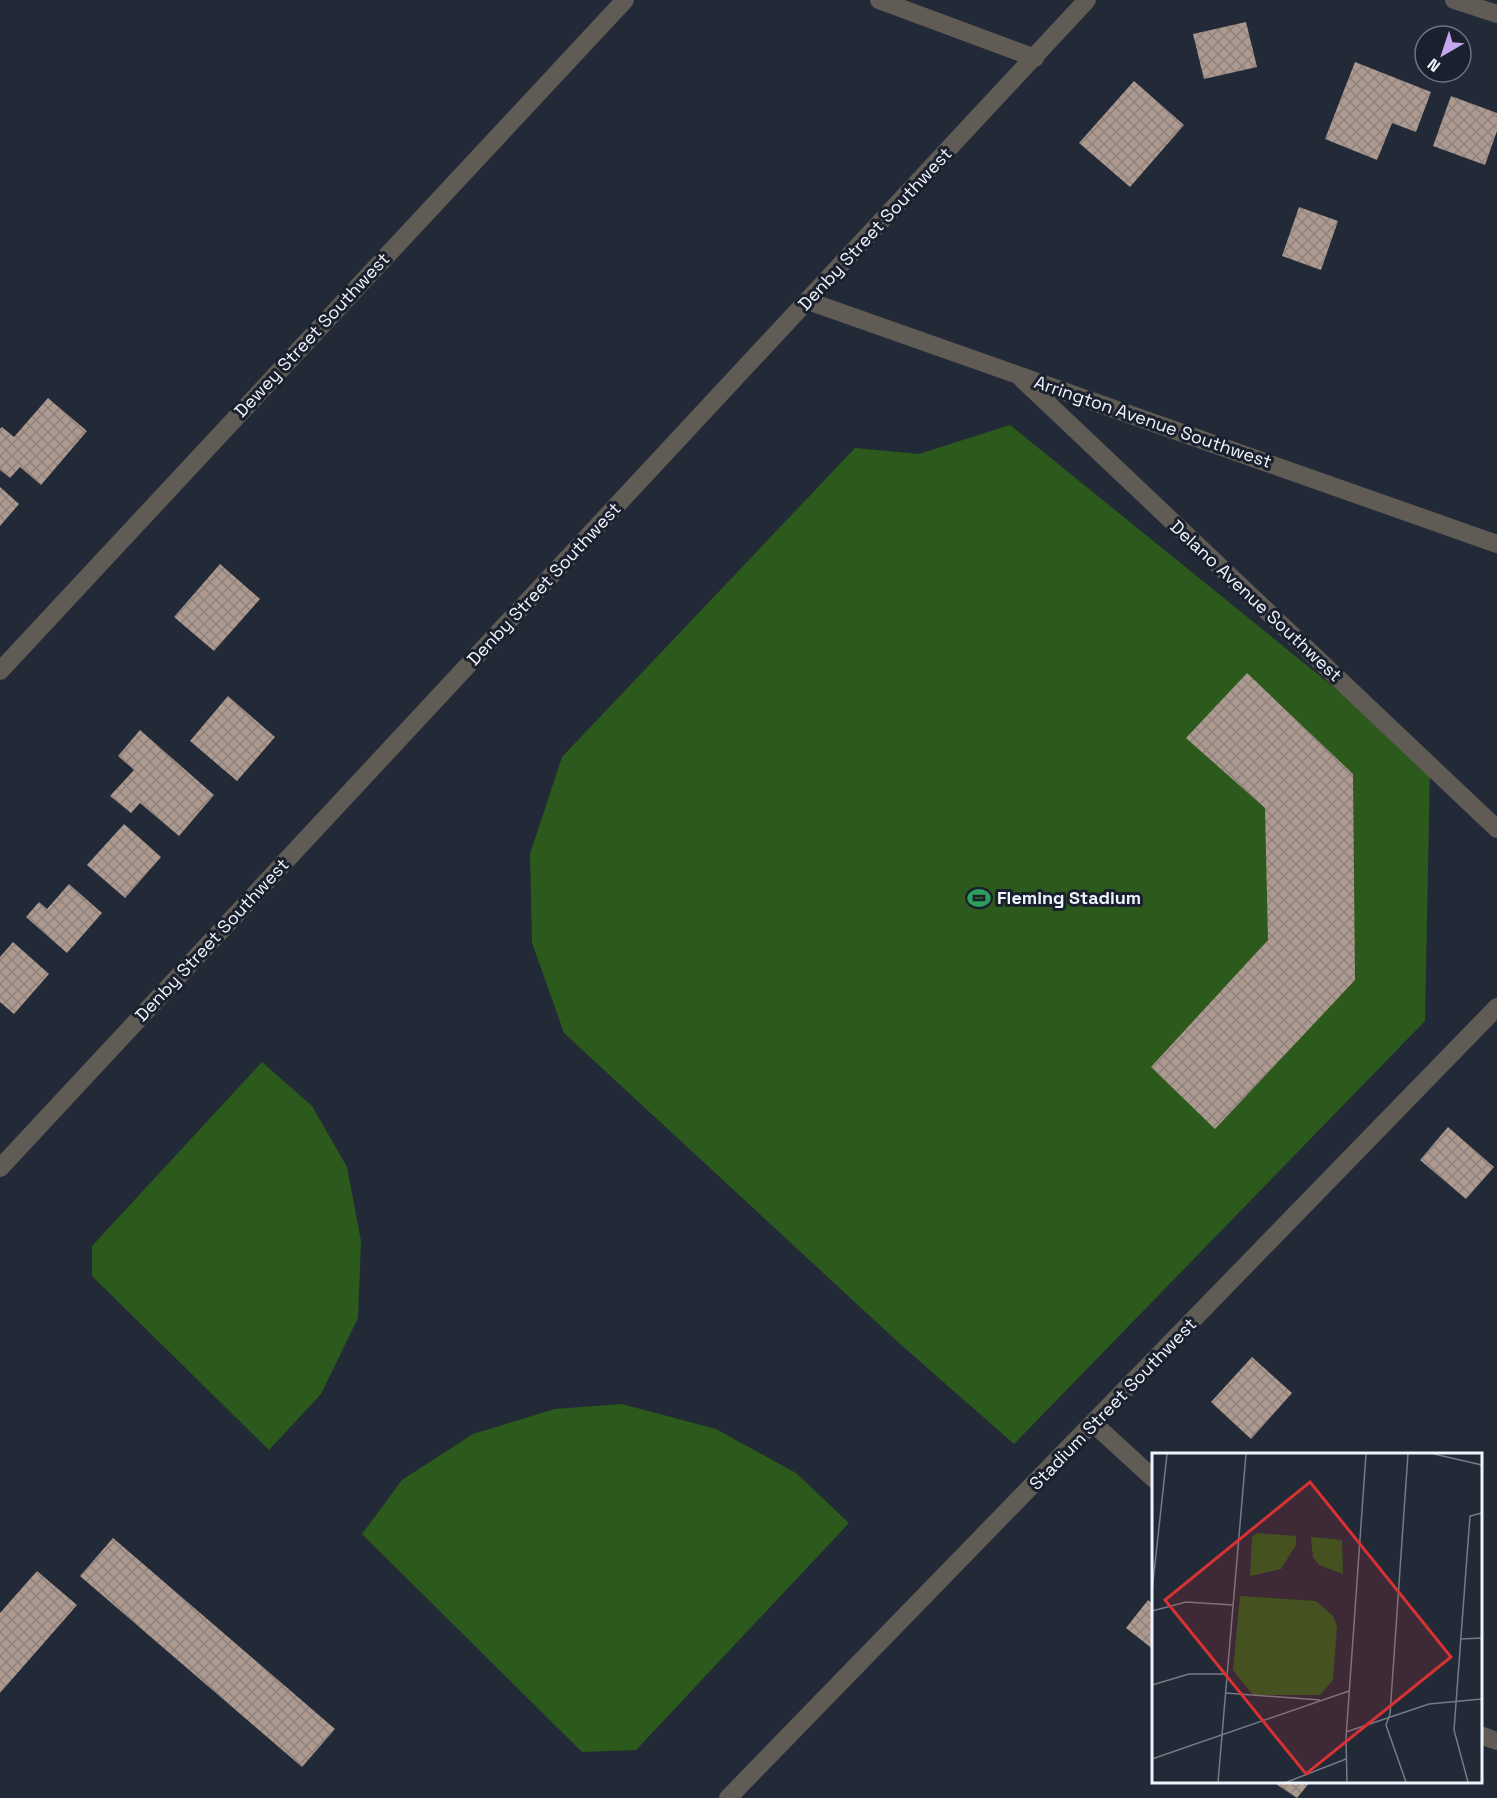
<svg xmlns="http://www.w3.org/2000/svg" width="1497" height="1798" font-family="'Space Grotesk',sans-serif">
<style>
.park{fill:#2c591c}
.building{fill:url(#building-cross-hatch)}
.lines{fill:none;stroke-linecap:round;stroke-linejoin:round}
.minor{stroke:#605b54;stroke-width:18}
.labels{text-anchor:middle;stroke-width:6;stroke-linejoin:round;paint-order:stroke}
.street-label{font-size:18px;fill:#eff4fd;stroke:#1a202d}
.poi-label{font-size:18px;font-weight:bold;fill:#eff4fd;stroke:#1a202d;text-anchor:start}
.inset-road{fill:none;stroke:#757b86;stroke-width:1.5}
.view{fill:#d73233;fill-opacity:0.15;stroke:#d73233;stroke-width:3}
.inset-edge{fill:none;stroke:#eff4fd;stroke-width:3}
</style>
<defs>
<pattern id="building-cross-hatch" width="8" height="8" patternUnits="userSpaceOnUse" patternTransform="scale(1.5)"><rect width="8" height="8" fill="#ac998f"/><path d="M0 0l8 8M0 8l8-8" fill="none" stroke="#8e817b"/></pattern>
</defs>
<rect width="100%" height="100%" fill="#232a37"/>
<!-- park -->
<g class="park">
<path d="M 1010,425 L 1430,765 L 1425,1021 L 1014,1444 L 899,1343 L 564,1033 L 532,943 L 530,854 L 562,757 L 855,448 L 919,454 Z"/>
<path d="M 262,1062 L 312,1106 L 347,1167 L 361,1241 L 358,1318 L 321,1394 L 269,1450 L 92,1276 L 92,1246 Z"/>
<path d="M 622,1404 L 716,1429 L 796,1473 L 849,1523 L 636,1750 L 582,1752 L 362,1534 L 402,1480 L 473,1434 L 555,1409 Z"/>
</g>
<!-- building -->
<g class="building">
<path d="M 1246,22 L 1257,67 L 1204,79 L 1193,34 Z"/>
<path d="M 1355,62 L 1431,92 L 1416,132 L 1392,123 L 1377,160 L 1325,139 Z"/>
<path d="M 1134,81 L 1184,125 L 1130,187 L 1079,143 Z"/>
<path d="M 1451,96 L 1497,113 L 1497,131 L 1485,165 L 1433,146 Z"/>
<path d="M 1299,207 L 1338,221 L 1321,270 L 1282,256 Z"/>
<path d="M 48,398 L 87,431 L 41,485 L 20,467 L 10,478 L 0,470 L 0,429 L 2,427 L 14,437 Z"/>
<path d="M 0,487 L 19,504 L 0,526 Z"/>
<path d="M 220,564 L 260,599 L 214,651 L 174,617 Z"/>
<path d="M 1247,673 L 1353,774 L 1355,980 L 1215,1129 L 1151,1067 L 1268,940 L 1265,808 L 1186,738 Z"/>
<path d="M 228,696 L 275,737 L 237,781 L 190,741 Z"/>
<path d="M 140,730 L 214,795 L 179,836 L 140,803 L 131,813 L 110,796 L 134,770 L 118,756 Z"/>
<path d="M 124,824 L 161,857 L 125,898 L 87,865 Z"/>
<path d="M 69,884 L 102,913 L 67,953 L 26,917 L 39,902 L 47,909 Z"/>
<path d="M 13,942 L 49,974 L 14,1014 L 0,1002 L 0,957 Z"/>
<path d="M 1448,1127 L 1494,1167 L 1466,1199 L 1420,1160 Z"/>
<path d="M 1252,1357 L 1292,1393 L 1251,1439 L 1211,1402 Z"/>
<path d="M 113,1538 L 335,1729 L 302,1767 L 80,1576 Z"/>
<path d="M 37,1571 L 77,1605 L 0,1693 L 0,1613 Z"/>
<path d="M 1148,1600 L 1154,1605 L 1154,1650 L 1126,1628 Z"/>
<path d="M 1273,1782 L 1310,1782 L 1297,1798 Z"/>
</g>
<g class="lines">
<!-- minor -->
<g class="minor">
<path d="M 879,0 L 1035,58"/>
<path d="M 1454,0 L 1497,14"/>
<path d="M 808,301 L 1497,544"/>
<path d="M 1022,379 L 1497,829"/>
<path d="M 0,671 L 625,0"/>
<path d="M 0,1168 L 1087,0"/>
<path d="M 1094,1424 L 1154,1479"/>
<path d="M 1480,1735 L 1497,1741"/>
<path d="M 728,1798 L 1497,1007"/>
</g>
</g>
<!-- icons -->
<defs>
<g id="stadium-bare" transform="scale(1.8)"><path d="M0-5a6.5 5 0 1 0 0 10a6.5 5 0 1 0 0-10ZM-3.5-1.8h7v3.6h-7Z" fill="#2e9e5b" stroke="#1a202d" stroke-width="2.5" paint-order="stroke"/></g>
</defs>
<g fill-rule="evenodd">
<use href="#stadium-bare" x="979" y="898"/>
</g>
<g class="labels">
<!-- street labels -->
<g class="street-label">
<text transform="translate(875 229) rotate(-47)" y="6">Denby Street Southwest</text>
<text transform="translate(312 335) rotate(-47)" y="6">Dewey Street Southwest</text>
<text transform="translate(1153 422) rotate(19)" y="6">Arrington Avenue Southwest</text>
<text transform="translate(544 584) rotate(-47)" y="6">Denby Street Southwest</text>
<text transform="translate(1256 601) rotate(43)" y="6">Delano Avenue Southwest</text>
<text transform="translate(212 940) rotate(-47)" y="6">Denby Street Southwest</text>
<text transform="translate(1113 1404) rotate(-46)" y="6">Stadium Street Southwest</text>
</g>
<!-- poi labels -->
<g class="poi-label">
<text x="997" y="904">Fleming Stadium</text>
</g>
</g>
<!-- overview -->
<g transform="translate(1152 1453)">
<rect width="330" height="330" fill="#232a37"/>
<path d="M 105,80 L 144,83 L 144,92 L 129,116 L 98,123 L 100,84 ZM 159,84 L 190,87 L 191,121 L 167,112 L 161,104 ZM 88,143 L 164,148 L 181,163 L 185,174 L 181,227 L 168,242 L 101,242 L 81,217 Z" fill="#2c591c"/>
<path class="inset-road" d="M 282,1 L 330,12M 0,138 L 15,1M 0,158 L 34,149 L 81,152M 309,186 L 330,185M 0,232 L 37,221 L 75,221M 74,240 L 168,247M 194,279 L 277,251 L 330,246M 0,306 L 197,238M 66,329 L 94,1M 135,329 L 194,306M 195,329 L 194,285 L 214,1M 254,329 L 234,272 L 238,261 L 256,1M 316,329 L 302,277 L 318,63 L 330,60"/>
<path class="view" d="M 158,29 L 299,204 L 154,321 L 13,147 Z"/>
<rect width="330" height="330" class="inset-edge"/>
</g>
<!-- north arrow -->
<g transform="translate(1443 54) rotate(219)"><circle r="28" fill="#1a202d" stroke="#6f7580" stroke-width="1.5"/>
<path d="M0-4.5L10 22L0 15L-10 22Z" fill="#c7a6f0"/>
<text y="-9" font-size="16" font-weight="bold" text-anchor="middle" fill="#eff4fd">N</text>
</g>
</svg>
